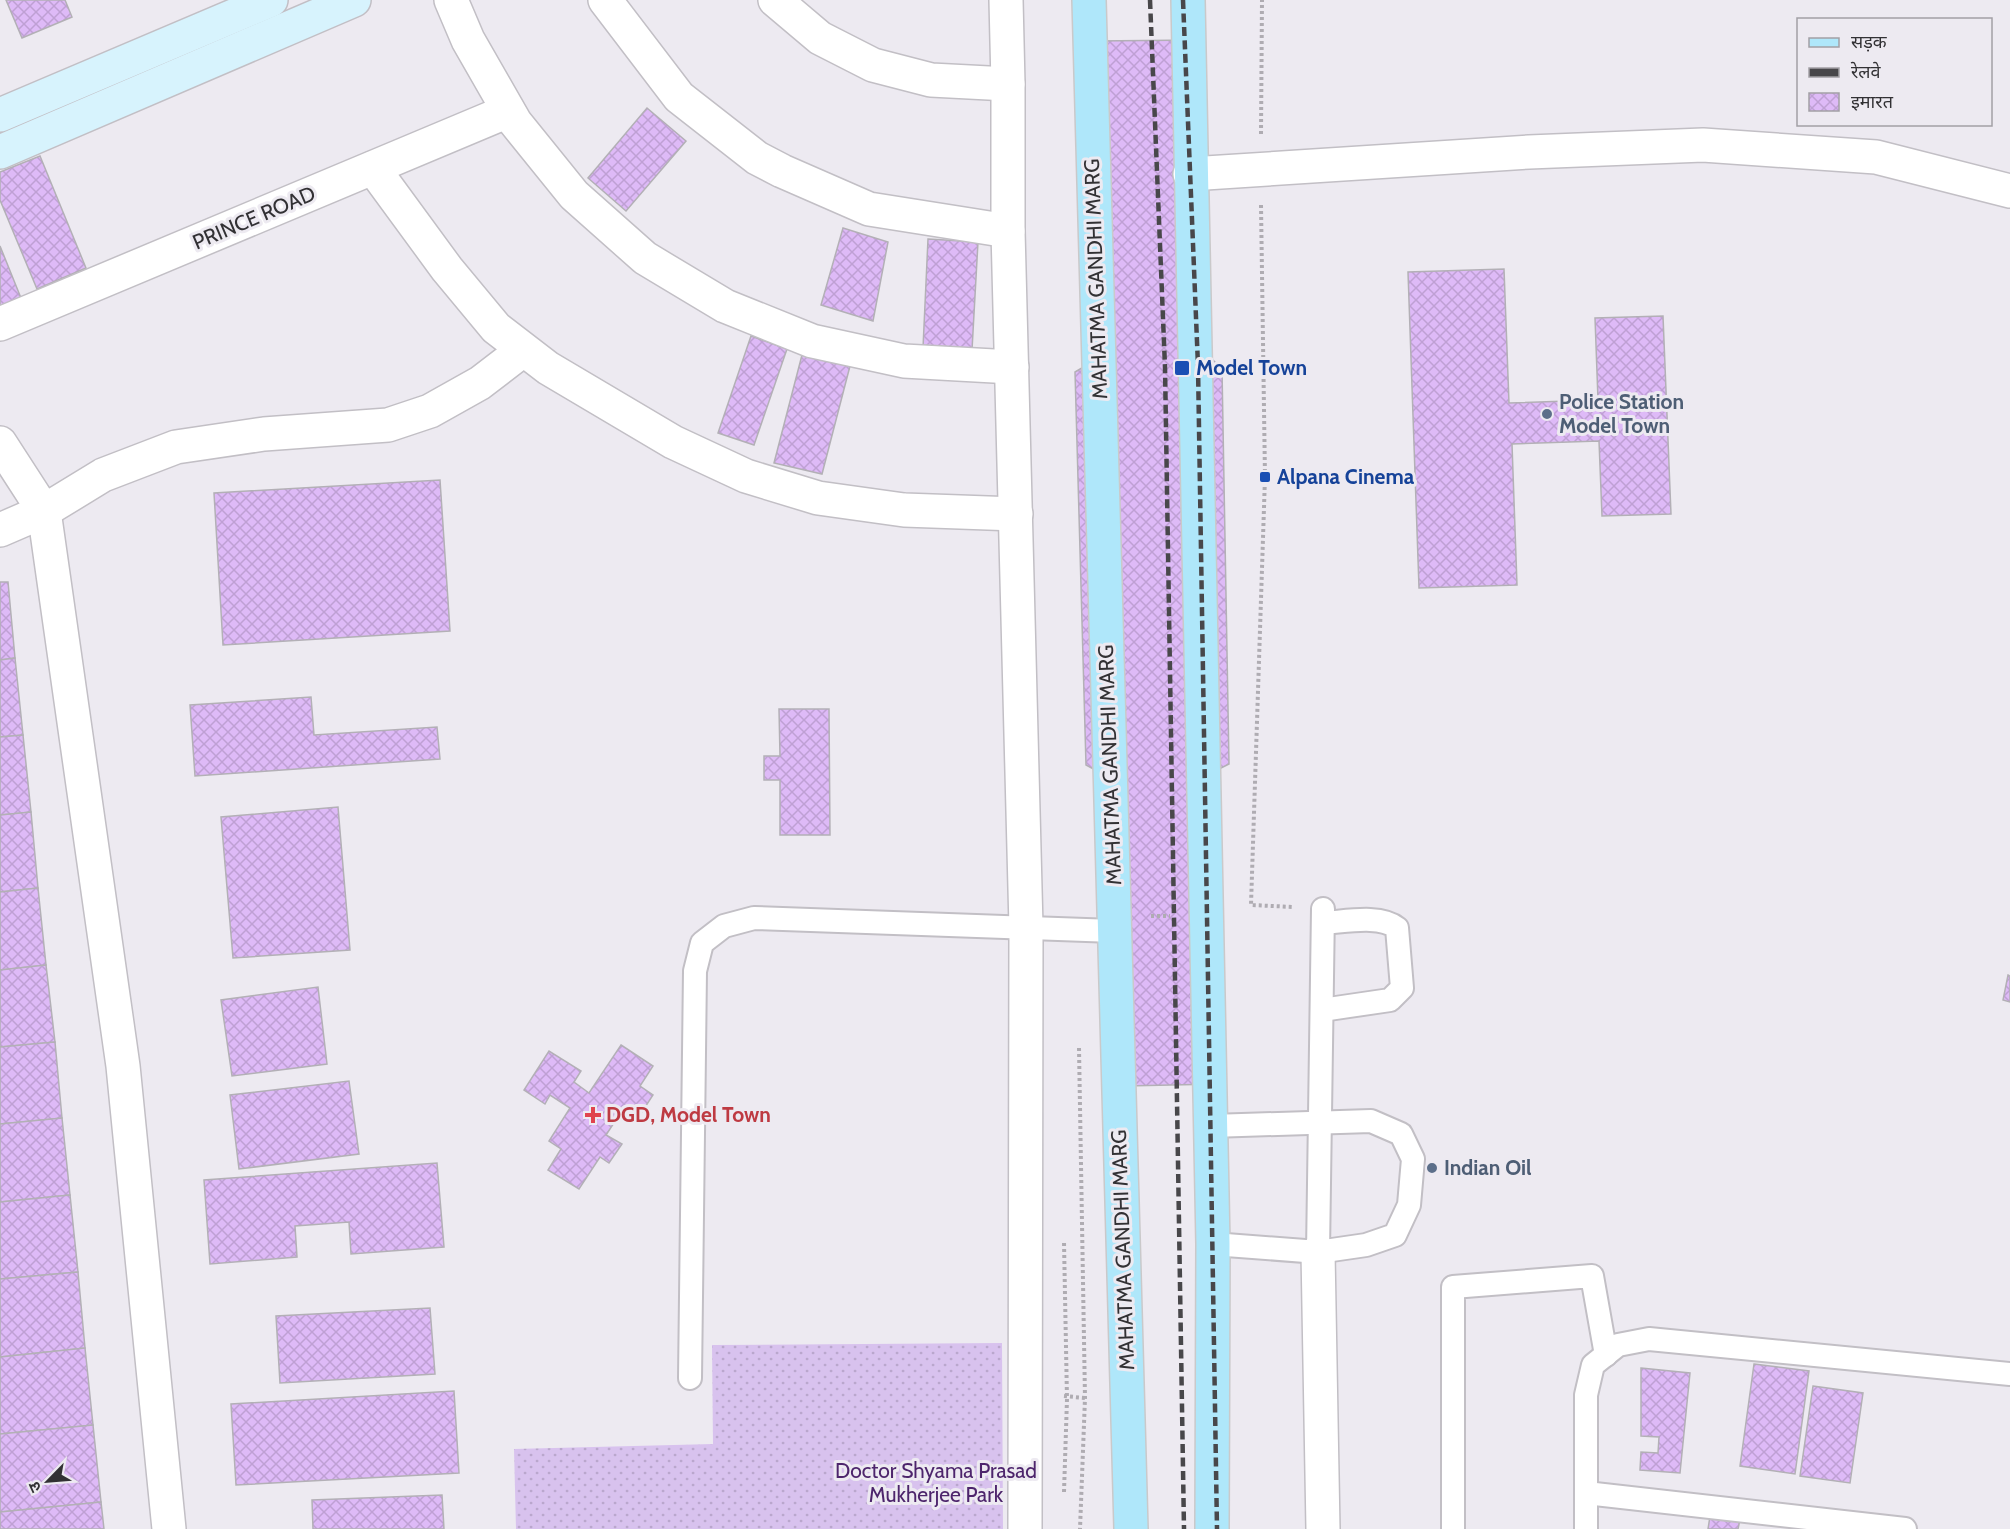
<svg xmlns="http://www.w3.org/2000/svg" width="2010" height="1529" font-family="Cabin,'Noto Sans Devanagari',sans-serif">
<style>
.grass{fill:url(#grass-dots)}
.building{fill:url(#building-cross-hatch);stroke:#b3b0b6;stroke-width:1.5}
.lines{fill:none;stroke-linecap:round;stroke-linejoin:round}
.lane-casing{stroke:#c2bfc5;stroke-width:26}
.street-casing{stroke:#c2bfc5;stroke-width:36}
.secondary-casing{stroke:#c2bfc5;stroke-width:36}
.primary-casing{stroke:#cac9ca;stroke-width:36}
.path{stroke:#afacb2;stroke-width:4;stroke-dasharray:3 3;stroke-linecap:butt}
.lane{stroke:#fff;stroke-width:22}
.street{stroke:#fff;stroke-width:33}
.secondary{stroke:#d7f3fd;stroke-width:33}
.primary{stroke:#afe7fa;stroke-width:33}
.rail{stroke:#48474a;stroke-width:4.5;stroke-dasharray:9 4.5;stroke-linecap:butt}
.transit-dot{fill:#1a4fb4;stroke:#edeaf1;stroke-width:2}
.service-dot{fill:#5c6f8a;stroke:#edeaf1;stroke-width:2}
.health-dot{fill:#e0444e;stroke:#edeaf1;stroke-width:2}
.labels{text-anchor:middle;stroke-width:6;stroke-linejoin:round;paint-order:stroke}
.street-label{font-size:21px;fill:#323134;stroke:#edeaf1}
.transit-label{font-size:21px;font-weight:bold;fill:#164399;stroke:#edeaf1;text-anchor:start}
.service-label{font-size:21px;font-weight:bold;fill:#4e5e75;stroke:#edeaf1;text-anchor:start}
.health-label{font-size:21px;font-weight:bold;fill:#be3a42;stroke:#edeaf1;text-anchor:start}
.park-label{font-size:21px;fill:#4d256c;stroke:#edeaf1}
</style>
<defs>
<pattern id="grass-dots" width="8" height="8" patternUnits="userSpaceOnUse" patternTransform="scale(1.5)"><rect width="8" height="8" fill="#d8c2ee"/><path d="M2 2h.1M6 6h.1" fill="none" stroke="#baa7cd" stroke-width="1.8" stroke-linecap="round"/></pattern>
<pattern id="building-cross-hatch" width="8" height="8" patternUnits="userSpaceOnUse" patternTransform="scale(1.5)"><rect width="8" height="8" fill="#debaf7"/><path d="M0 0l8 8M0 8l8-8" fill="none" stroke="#bfa0d4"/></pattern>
</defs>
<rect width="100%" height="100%" fill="#edeaf1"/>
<!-- grass -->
<path class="grass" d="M 1002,1343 L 1003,1529 L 516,1529 L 514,1449 L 713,1444 L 712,1345 Z"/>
<!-- building -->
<g class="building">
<path d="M 6,0 L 65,0 L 72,17 L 22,38 Z"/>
<path d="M 1197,40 L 1199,346 L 1222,369 L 1229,764 L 1205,776 L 1218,1084 L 1125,1086 L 1116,781 L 1086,765 L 1075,372 L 1099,358 L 1094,41 Z"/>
<path d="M 647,108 L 686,141 L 626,211 L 588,178 Z"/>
<path d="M 40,156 L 86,268 L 37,289 L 0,200 L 0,172 Z"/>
<path d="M 843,228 L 888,242 L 873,321 L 821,305 Z"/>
<path d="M 928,239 L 978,242 L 972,350 L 923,348 Z"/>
<path d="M 0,246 L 23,303 L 0,312 Z"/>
<path d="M 1504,269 L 1509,403 L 1598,400 L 1595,318 L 1663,316 L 1671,514 L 1602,516 L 1599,441 L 1512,444 L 1517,585 L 1419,588 L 1408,272 Z"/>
<path d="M 751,336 L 787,349 L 754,445 L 718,433 Z"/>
<path d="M 802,355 L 850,366 L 822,474 L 774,463 Z"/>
<path d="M 440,480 L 450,631 L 223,645 L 214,493 Z"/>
<path d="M 0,582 L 8,582 L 15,658 L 0,660 Z"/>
<path d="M 15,658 L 23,735 L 0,737 L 0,660 Z"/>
<path d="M 311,697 L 314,735 L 437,727 L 440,759 L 195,776 L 190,705 Z"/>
<path d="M 779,709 L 829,709 L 830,835 L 780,835 L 780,780 L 764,780 L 764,756 L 780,756 Z"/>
<path d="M 23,735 L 31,812 L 0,815 L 0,737 Z"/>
<path d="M 338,807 L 350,950 L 233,958 L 221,817 Z"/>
<path d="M 31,812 L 38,888 L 0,892 L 0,815 Z"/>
<path d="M 38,888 L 46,965 L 0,970 L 0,892 Z"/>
<path d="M 46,965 L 55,1042 L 0,1047 L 0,970 Z"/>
<path d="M 2008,975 L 2010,976 L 2010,1002 L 2003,1000 Z"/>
<path d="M 318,987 L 327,1064 L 232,1076 L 221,1000 Z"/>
<path d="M 55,1042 L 62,1118 L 0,1124 L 0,1047 Z"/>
<path d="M 621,1045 L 653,1066 L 640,1086 L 653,1095 L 638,1118 L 623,1109 L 606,1135 L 622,1144 L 609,1163 L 600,1157 L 579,1189 L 548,1170 L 561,1149 L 549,1141 L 570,1108 L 550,1095 L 545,1104 L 524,1090 L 549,1051 L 581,1071 L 574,1082 L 589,1093 Z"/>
<path d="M 349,1081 L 359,1154 L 239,1169 L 230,1095 Z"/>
<path d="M 62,1118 L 70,1195 L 0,1202 L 0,1124 Z"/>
<path d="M 437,1163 L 444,1247 L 351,1254 L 349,1222 L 295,1226 L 297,1257 L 210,1264 L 204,1180 Z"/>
<path d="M 70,1195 L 78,1272 L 0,1279 L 0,1202 Z"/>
<path d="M 78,1272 L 85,1348 L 0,1357 L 0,1279 Z"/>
<path d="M 430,1308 L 435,1374 L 280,1383 L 276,1316 Z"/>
<path d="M 85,1348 L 93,1425 L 0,1434 L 0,1357 Z"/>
<path d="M 1754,1364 L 1809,1371 L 1795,1474 L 1740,1466 Z"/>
<path d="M 1641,1368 L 1690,1373 L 1680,1473 L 1640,1470 L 1641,1452 L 1658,1453 L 1659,1437 L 1641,1436 Z"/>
<path d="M 1813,1386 L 1863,1393 L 1850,1483 L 1800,1476 Z"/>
<path d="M 454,1391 L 459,1473 L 236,1485 L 231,1404 Z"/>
<path d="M 93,1425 L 101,1502 L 0,1512 L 0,1434 Z"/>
<path d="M 442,1495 L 444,1529 L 313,1529 L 312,1500 Z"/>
<path d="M 101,1502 L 104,1529 L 0,1529 L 0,1512 Z"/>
<path d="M 1711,1510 L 1741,1515 L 1738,1529 L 1708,1529 Z"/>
</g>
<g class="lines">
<!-- lane casing -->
<g class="lane-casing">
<g id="lane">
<path d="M 1322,1010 L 1390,1000 L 1402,988 L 1397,928 C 1380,914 1344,922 1323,923"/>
<path d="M 1211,1126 L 1371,1121 L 1401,1134 L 1413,1159 L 1409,1205 L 1395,1235 L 1366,1245 L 1318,1252 L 1213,1244"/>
<path d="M 1318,1252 L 1323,909"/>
<path d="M 690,1378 L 695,971 L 702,943 L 724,926 L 754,918 L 1114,931"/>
<path d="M 1586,1493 L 1905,1529"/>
<path d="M 1453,1529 L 1453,1287 L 1592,1276 L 1606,1355"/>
<path d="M 1586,1529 L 1586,1395 L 1593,1365 L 1618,1345 L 1649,1339 L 2010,1374"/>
</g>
</g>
<!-- street casing -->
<g class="street-casing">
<g id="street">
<path d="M 451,0 L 468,40 L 515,122 L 574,195 L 645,258 L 725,306 L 812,341 L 904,361 L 1012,367"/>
<path d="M 605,0 L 679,97 L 757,158 L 782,171 L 869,209 L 1008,231"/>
<path d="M 775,0 L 820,38 L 873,65 L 931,80 L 1008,84"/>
<path d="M 1006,0 L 1008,84 L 1008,231 L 1026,927 L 1025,1529"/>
<path d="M 373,168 L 447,269 L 496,328 L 548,368 L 673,442 L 746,476 L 818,498 L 904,510 L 1016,514"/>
<path d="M 1190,174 L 1529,152 L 1703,145 L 1876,157 L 2010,191"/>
<path d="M 0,324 L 508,111"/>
<path d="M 0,443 L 44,511 L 123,1066 L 169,1529"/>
<path d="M 0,530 L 44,511 L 103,475 L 176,447 L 264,434 L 388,425 L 430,411 L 480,383 L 523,350"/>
<path d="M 1318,1252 L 1323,1529"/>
</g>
</g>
<!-- secondary casing -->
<g class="secondary-casing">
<g id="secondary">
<path d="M 0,115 L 271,0"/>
<path d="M 0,152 L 354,0"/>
</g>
</g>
<!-- primary casing -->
<g class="primary-casing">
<g id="primary">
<path d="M 1089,0 L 1131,1529"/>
<path d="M 1188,0 L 1213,1244 L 1212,1529"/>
</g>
</g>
<!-- path -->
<g class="path">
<path d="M 1261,134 L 1262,0"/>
<path d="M 1261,205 L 1265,477 L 1251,905 L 1293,907"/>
<path d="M 1151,916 L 1170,916"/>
<path d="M 1079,1048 L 1085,1398 L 1080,1529"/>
<path d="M 1064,1396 L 1085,1398"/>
<path d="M 1064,1492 L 1067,1399 L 1064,1242"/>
</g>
<!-- lane -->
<use href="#lane" class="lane"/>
<!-- street -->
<use href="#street" class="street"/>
<!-- secondary -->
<use href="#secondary" class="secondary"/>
<!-- primary -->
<use href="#primary" class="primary"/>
<!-- rail -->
<g class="rail">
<path d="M 1150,0 L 1165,367 L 1184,1529"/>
<path d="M 1183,0 L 1198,366 L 1217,1529"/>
</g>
</g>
<!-- markers -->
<g class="transit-dot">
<rect x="1174" y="360" width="16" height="16" rx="3"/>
<rect x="1259" y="471" width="12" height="12" rx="3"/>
</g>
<g class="service-dot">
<circle cx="1547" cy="414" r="6"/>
<circle cx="1432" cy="1168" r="6"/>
</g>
<path class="health-dot" d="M590 1106h6v6h6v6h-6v6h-6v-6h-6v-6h6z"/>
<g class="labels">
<!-- street labels -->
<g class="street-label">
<text transform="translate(254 218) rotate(-23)" y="7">PRINCE ROAD</text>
<text transform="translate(1096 279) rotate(-92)" y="7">MAHATMA GANDHI MARG</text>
<text transform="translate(1110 765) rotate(-92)" y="7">MAHATMA GANDHI MARG</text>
<text transform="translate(1123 1250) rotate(-92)" y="7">MAHATMA GANDHI MARG</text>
</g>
<!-- transit labels -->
<g class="transit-label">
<text x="1196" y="375">Model Town</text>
<text x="1277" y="484">Alpana Cinema</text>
</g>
<!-- service labels -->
<g class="service-label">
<text x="1559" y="409">Police Station<tspan x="1559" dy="24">Model Town</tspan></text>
<text x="1444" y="1175">Indian Oil</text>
</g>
<!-- health labels -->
<g class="health-label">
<text x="606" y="1122">DGD, Model Town</text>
</g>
<!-- park labels -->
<g class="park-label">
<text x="936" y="1478">Doctor Shyama Prasad<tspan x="936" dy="24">Mukherjee Park</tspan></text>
</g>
</g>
<!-- legend -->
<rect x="1797" y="18" width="195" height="108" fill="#edeaf1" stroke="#a2a0a5" stroke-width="1.5"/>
<rect x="1809" y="38" width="30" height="9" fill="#afe7fa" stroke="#a2a0a5" stroke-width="1.5"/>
<text x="1851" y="48" font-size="18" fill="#323134">सड़क</text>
<rect x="1809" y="68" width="30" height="9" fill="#48474a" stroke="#a2a0a5" stroke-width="1.5"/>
<text x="1851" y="78" font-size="18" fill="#323134">रेलवे</text>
<rect x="1809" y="93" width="30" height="18" fill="url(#building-cross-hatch)" stroke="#a2a0a5" stroke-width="1.5"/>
<text x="1851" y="108" font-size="18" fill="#323134">इमारत</text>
<!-- north arrow -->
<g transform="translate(48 1481) rotate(245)" stroke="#edeaf1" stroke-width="4.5" paint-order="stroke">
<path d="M0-4.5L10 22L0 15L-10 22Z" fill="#323134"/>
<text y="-9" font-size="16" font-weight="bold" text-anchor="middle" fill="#323134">उ</text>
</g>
</svg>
